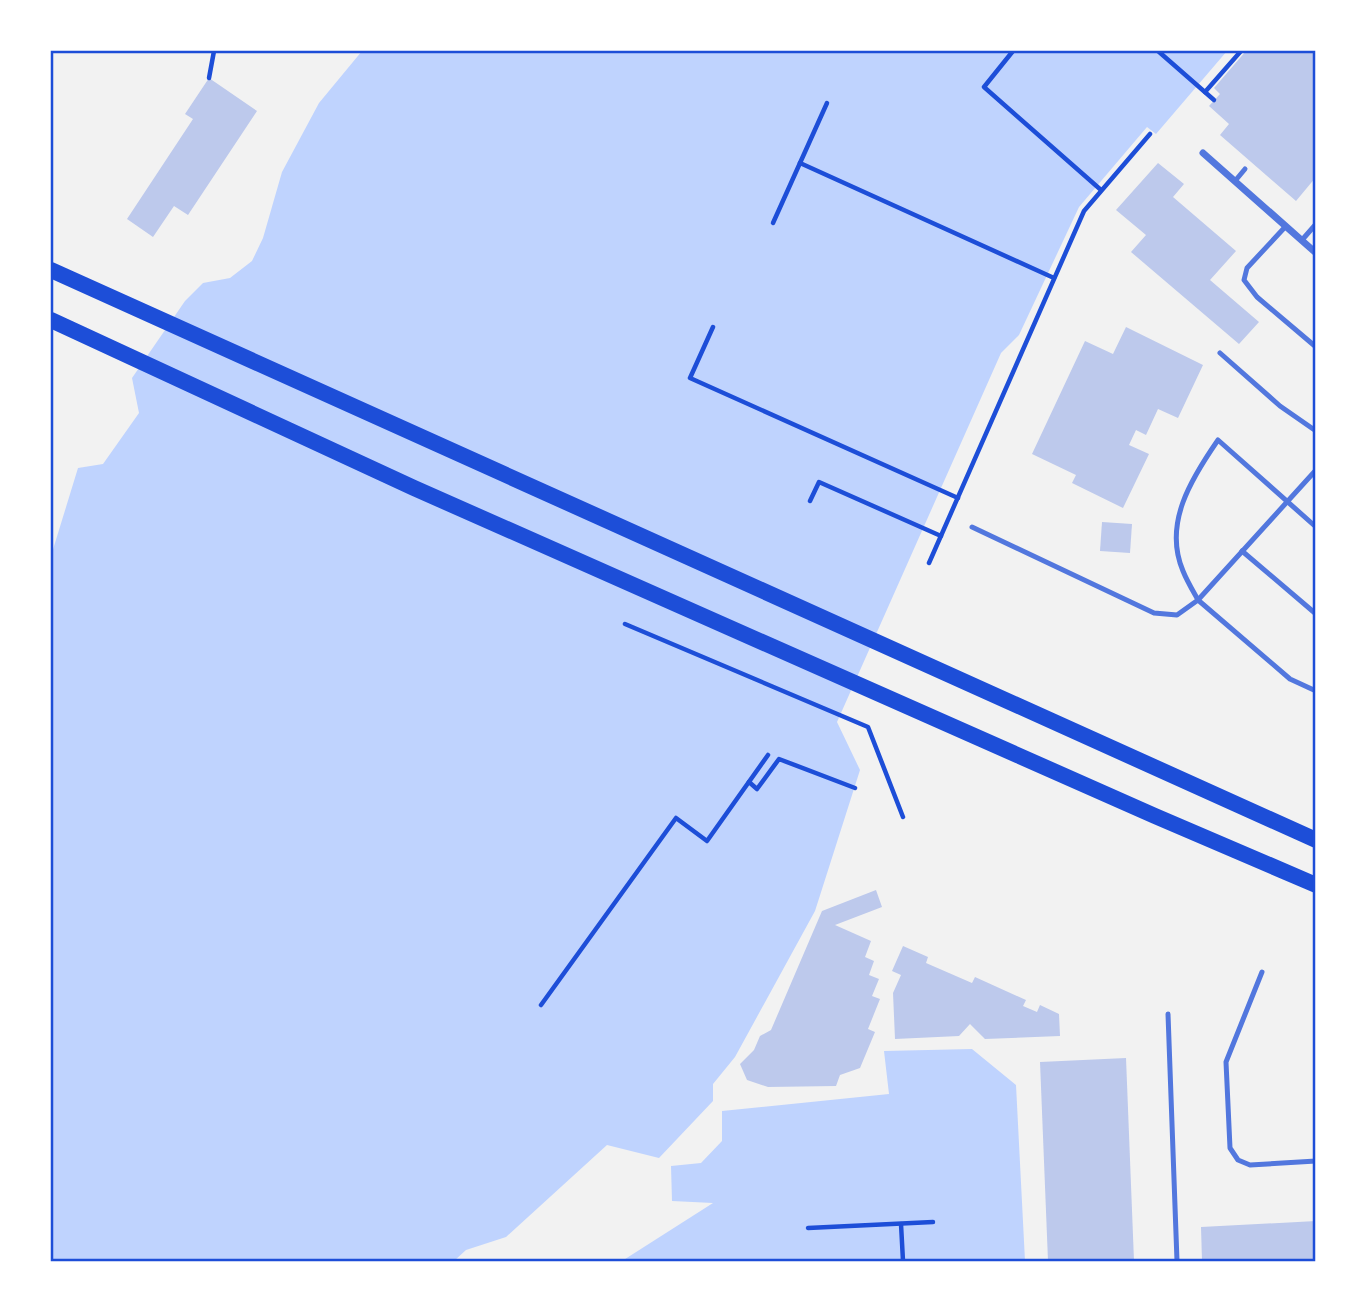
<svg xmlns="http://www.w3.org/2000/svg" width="1367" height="1312" font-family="'Varela Round',sans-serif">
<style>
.water{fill:#bfd3fe}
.building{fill:#bdc9ec}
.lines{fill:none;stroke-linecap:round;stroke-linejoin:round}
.path{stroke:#1d4ed8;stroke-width:4.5}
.service{stroke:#5277de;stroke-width:5}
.minor{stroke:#5277de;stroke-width:7}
.primary{stroke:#1d4ed8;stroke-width:16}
.neatline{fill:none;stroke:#1d4ed8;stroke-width:2.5}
</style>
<rect width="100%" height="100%" fill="#f2f2f2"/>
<!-- water -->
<g class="water">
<path d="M 362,51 L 1227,51 L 1156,134 L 1147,127 L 1079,207 L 1019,335 L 1001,353 L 837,722 L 860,770 L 815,911 L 735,1057 L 713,1084 L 713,1101 L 659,1158 L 607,1145 L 506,1237 L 466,1250 L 454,1261 L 51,1261 L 51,556 L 78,468 L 103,464 L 139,413 L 132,378 L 185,301 L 203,283 L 230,278 L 252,261 L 263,238 L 282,172 L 319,103 Z"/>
<path d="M 972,1049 L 1016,1085 L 1025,1261 L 622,1261 L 713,1203 L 672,1201 L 671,1166 L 701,1163 L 722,1141 L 722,1111 L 889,1094 L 884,1051 Z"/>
</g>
<!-- building -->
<g class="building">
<path d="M 1246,51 L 1316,51 L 1316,177 L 1296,201 L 1220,135 L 1229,124 L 1209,106 L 1220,94 L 1214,88 Z"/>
<path d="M 209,78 L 257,111 L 188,215 L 174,206 L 153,237 L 127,219 L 193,119 L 185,114 Z"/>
<path d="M 1158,163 L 1184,184 L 1173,197 L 1236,251 L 1210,280 L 1259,322 L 1239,344 L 1131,252 L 1146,235 L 1116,210 Z"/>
<path d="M 1126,327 L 1203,365 L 1178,418 L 1158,409 L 1146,435 L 1136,430 L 1129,445 L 1149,454 L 1123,508 L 1072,483 L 1076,475 L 1032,454 L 1085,341 L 1113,354 Z"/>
<path d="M 1102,522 L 1132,524 L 1130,553 L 1100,551 Z"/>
<path d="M 876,890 L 882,907 L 835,925 L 871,941 L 865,957 L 874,961 L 869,975 L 879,979 L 872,996 L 880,999 L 868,1029 L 875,1032 L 860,1068 L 840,1075 L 836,1086 L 768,1087 L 747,1080 L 740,1064 L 754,1050 L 760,1036 L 771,1030 L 822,911 Z"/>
<path d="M 903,946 L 928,957 L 926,963 L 972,983 L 975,977 L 1026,1000 L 1023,1006 L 1037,1012 L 1040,1005 L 1059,1014 L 1060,1036 L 985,1039 L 970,1024 L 959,1036 L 895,1039 L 893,993 L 901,975 L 892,971 Z"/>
<path d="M 1126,1058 L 1134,1261 L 1048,1261 L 1040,1062 Z"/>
<path d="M 1316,1221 L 1316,1261 L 1202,1261 L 1201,1227 Z"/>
</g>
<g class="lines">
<!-- path -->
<g class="path">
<path d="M 1013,51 L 984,87 L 1101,190"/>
<path d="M 1158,51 L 1214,100"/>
<path d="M 209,78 L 214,51"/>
<path d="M 1205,92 L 1241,51"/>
<path d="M 800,163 L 1054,278"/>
<path d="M 773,223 L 827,103"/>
<path d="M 713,327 L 690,378 L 958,498"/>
<path d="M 810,501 L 819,482 L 941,536"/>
<path d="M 929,563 L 1084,211 L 1150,134"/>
<path d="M 625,624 L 868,727 L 903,817"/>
<path d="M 749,782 L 757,789 L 779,759 L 855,788"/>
<path d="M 541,1005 L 676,818 L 707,841 L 768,755"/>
<path d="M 901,1224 L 903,1261"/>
<path d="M 808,1228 L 933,1222"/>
</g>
<!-- service -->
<g class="service">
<path d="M 1235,181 L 1245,169"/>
<path d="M 1286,226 L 1247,268 L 1244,280 L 1257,297 L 1316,347"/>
<path d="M 1302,240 L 1316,224"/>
<path d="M 1220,353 L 1280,406 L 1316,431"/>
<path d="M 1316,470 L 1198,600 L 1290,679 L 1316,691"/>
<path d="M 972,527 L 1154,613 L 1177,615 L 1198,600 C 1193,591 1187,581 1183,571 C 1163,524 1191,479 1218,440 L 1316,527"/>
<path d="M 1242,551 L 1316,614"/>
<path d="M 1262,972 L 1226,1062 L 1230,1148 L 1238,1160 L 1250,1165 L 1316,1161"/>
<path d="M 1168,1014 L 1177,1261"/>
</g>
<!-- minor -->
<path class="minor" d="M 1203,153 L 1316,253"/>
<!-- primary -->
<g class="primary">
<path d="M 51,270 L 1316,840"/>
<path d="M 51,320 L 414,488 L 1155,816 L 1316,885"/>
</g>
</g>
<!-- border -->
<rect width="1367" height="1312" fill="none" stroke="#ffffff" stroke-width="105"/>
<rect x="52" y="52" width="1262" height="1208" class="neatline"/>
</svg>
